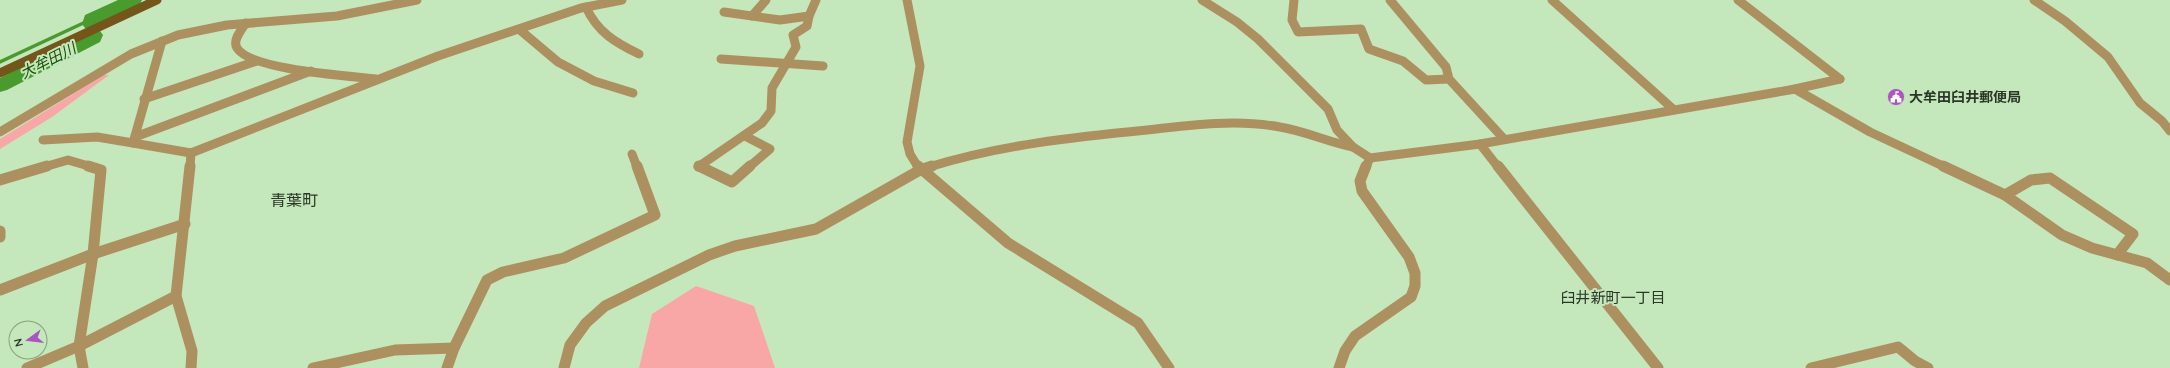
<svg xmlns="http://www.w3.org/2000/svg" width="2170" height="368" font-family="Quicksand,'Noto Sans JP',sans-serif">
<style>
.green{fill:#f9a6a6}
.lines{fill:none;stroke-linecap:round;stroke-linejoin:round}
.stream{stroke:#499b2e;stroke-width:3.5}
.river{fill:#499b2e;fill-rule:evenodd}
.street-far1{stroke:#ad905f;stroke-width:9}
.street{stroke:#ad905f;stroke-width:11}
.primary{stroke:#74551a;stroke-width:9}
.labels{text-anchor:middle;stroke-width:4;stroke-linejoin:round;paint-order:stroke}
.poi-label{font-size:14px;font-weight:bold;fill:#2a3726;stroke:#c5e7bc;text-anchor:start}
.water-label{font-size:15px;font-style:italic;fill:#1a5004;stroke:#c5e7bc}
.neighbourhood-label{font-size:15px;fill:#2a3726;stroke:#c5e7bc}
.quarter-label{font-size:16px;fill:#2a3726;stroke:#c5e7bc}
</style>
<rect width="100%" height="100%" fill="#c5e7bc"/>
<!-- green -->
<g class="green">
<path d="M 104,75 L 109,75 L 52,117 L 0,149 L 0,139 Z"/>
<path d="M 696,286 L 754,306 L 775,368 L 639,368 L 652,314 Z"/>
</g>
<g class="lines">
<!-- stream -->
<path class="stream" d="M 0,62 L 92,19"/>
<!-- river -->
<path class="river" d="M 118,0 L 142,0 L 140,4 L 102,22 L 99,28 L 94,29 L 100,31 L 103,35 L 100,42 L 7,90 L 0,92 L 0,78 L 83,35 L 86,31 L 91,30 L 85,28 L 82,24 L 85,15 Z"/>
<!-- street-far1 -->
<g class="street-far1">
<path d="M 907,0 L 920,66 L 907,142 L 910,154 L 918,167"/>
<path d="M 1202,0 L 1237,22 L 1258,39 L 1328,109 L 1337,130 L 1353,147 L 1370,158 L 1480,144 L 1795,89 L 1840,79"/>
<path d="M 1294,0 L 1292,20 L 1298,32 L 1361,29 L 1369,49 L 1403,61 L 1426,80 L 1449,79"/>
<path d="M 1390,0 L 1446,67 L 1449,79 L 1504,139"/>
<path d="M 1552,0 L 1673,109"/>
<path d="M 1738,0 L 1840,79"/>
<path d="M 2034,0 L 2065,21 L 2108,57 L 2140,103 L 2162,121 L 2170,131"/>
<path d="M 586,7 C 597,32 616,43 639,54"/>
<path d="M 724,12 L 780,20 L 809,16 L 816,0"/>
<path d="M 752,16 L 766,0"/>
<path d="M 246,23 C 242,29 232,40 237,48 C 250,70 350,76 376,79"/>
<path d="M 520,30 L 558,62 L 594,81 L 633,93"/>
<path d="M 162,41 L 133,143 L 191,153 L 438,56 L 581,8 L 622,0"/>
<path d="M 721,59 L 823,66"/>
<path d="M 1795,89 L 1870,132 L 1945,167"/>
<path d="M 144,99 L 257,61"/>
<path d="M 0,132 L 131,54 L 178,35 L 227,25 L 337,16 L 417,0"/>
<path d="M 745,136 L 770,149 L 749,167"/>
<path d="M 135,137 L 311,71"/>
<path d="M 43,140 L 97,137 L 133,143"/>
<path d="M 1480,144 L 1498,167"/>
<path d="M 632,154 L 637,167"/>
<path d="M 44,167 L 68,160 L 92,167"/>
<path d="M 190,167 L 191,153"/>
<path d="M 698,167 L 762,123 L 771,111 L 772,88 L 796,47 L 793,35 L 807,26 L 809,16"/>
<path d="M 929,167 C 1000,145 1074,137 1147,130 C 1190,125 1237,119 1280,127 C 1305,131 1328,142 1353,147"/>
<path d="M 1366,167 L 1370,158"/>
</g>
<!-- street -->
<g class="street">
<path d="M 190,166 L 176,296 L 192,351 L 191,368"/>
<path d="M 699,166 L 732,182 L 750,166"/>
<path d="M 918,166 L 1008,243 L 1138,323 L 1169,368"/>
<path d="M 1498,166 L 1658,368"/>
<path d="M 1943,166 L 2005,195 L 2062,235 L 2092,248 L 2147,263 L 2170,280"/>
<path d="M 0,180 L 47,166"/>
<path d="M 2005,195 L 2031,180 L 2050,178 L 2133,234 L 2117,255"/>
<path d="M 0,231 L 0,237"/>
<path d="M 0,290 L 93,254 L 185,224"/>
<path d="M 27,368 L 79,346 L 176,296"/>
<path d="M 83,368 L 79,346 L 93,254 L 101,170 L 88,166"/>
<path d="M 313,368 L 395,350 L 454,348"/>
<path d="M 447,368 L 454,348 L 487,280 L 503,272 L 564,258 L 655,215 L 637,166"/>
<path d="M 564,368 L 570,345 L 586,323 L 605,306 L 709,255 L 735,246 L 816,229 L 920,170 L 932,166"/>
<path d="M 1339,368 L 1345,351 L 1355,336 L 1411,297 L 1415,286 L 1415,273 L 1409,257 L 1362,191 L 1360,181 L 1366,166"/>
<path d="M 1811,368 L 1898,347 L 1915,361 L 1928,368"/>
</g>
<!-- primary -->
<path class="primary" d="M 0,73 L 157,0"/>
</g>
<!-- icons -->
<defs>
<g id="civic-disc" transform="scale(0.9)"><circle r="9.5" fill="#ac55c2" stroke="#c5e7bc"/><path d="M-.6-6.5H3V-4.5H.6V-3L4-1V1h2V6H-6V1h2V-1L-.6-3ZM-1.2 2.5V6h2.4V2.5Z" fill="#fff"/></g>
</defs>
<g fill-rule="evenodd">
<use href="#civic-disc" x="1896" y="97"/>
</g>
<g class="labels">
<!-- poi labels -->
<g class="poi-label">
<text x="1909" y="102">大牟田臼井郵便局</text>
</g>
<!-- water labels -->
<g class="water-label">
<text transform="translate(48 61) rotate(-27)" y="5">大牟田川</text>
</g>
<!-- neighbourhood labels -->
<g class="neighbourhood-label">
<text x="1613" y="303">臼井新町一丁目</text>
</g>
<!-- quarter labels -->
<g class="quarter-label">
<text x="294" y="206">青葉町</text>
</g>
</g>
<!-- north arrow -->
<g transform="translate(28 340) rotate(255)"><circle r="19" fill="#c5e7bc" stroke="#87a180"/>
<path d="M0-3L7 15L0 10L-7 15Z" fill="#ac55c2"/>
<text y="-6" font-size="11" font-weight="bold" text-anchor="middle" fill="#2a3726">N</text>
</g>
</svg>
